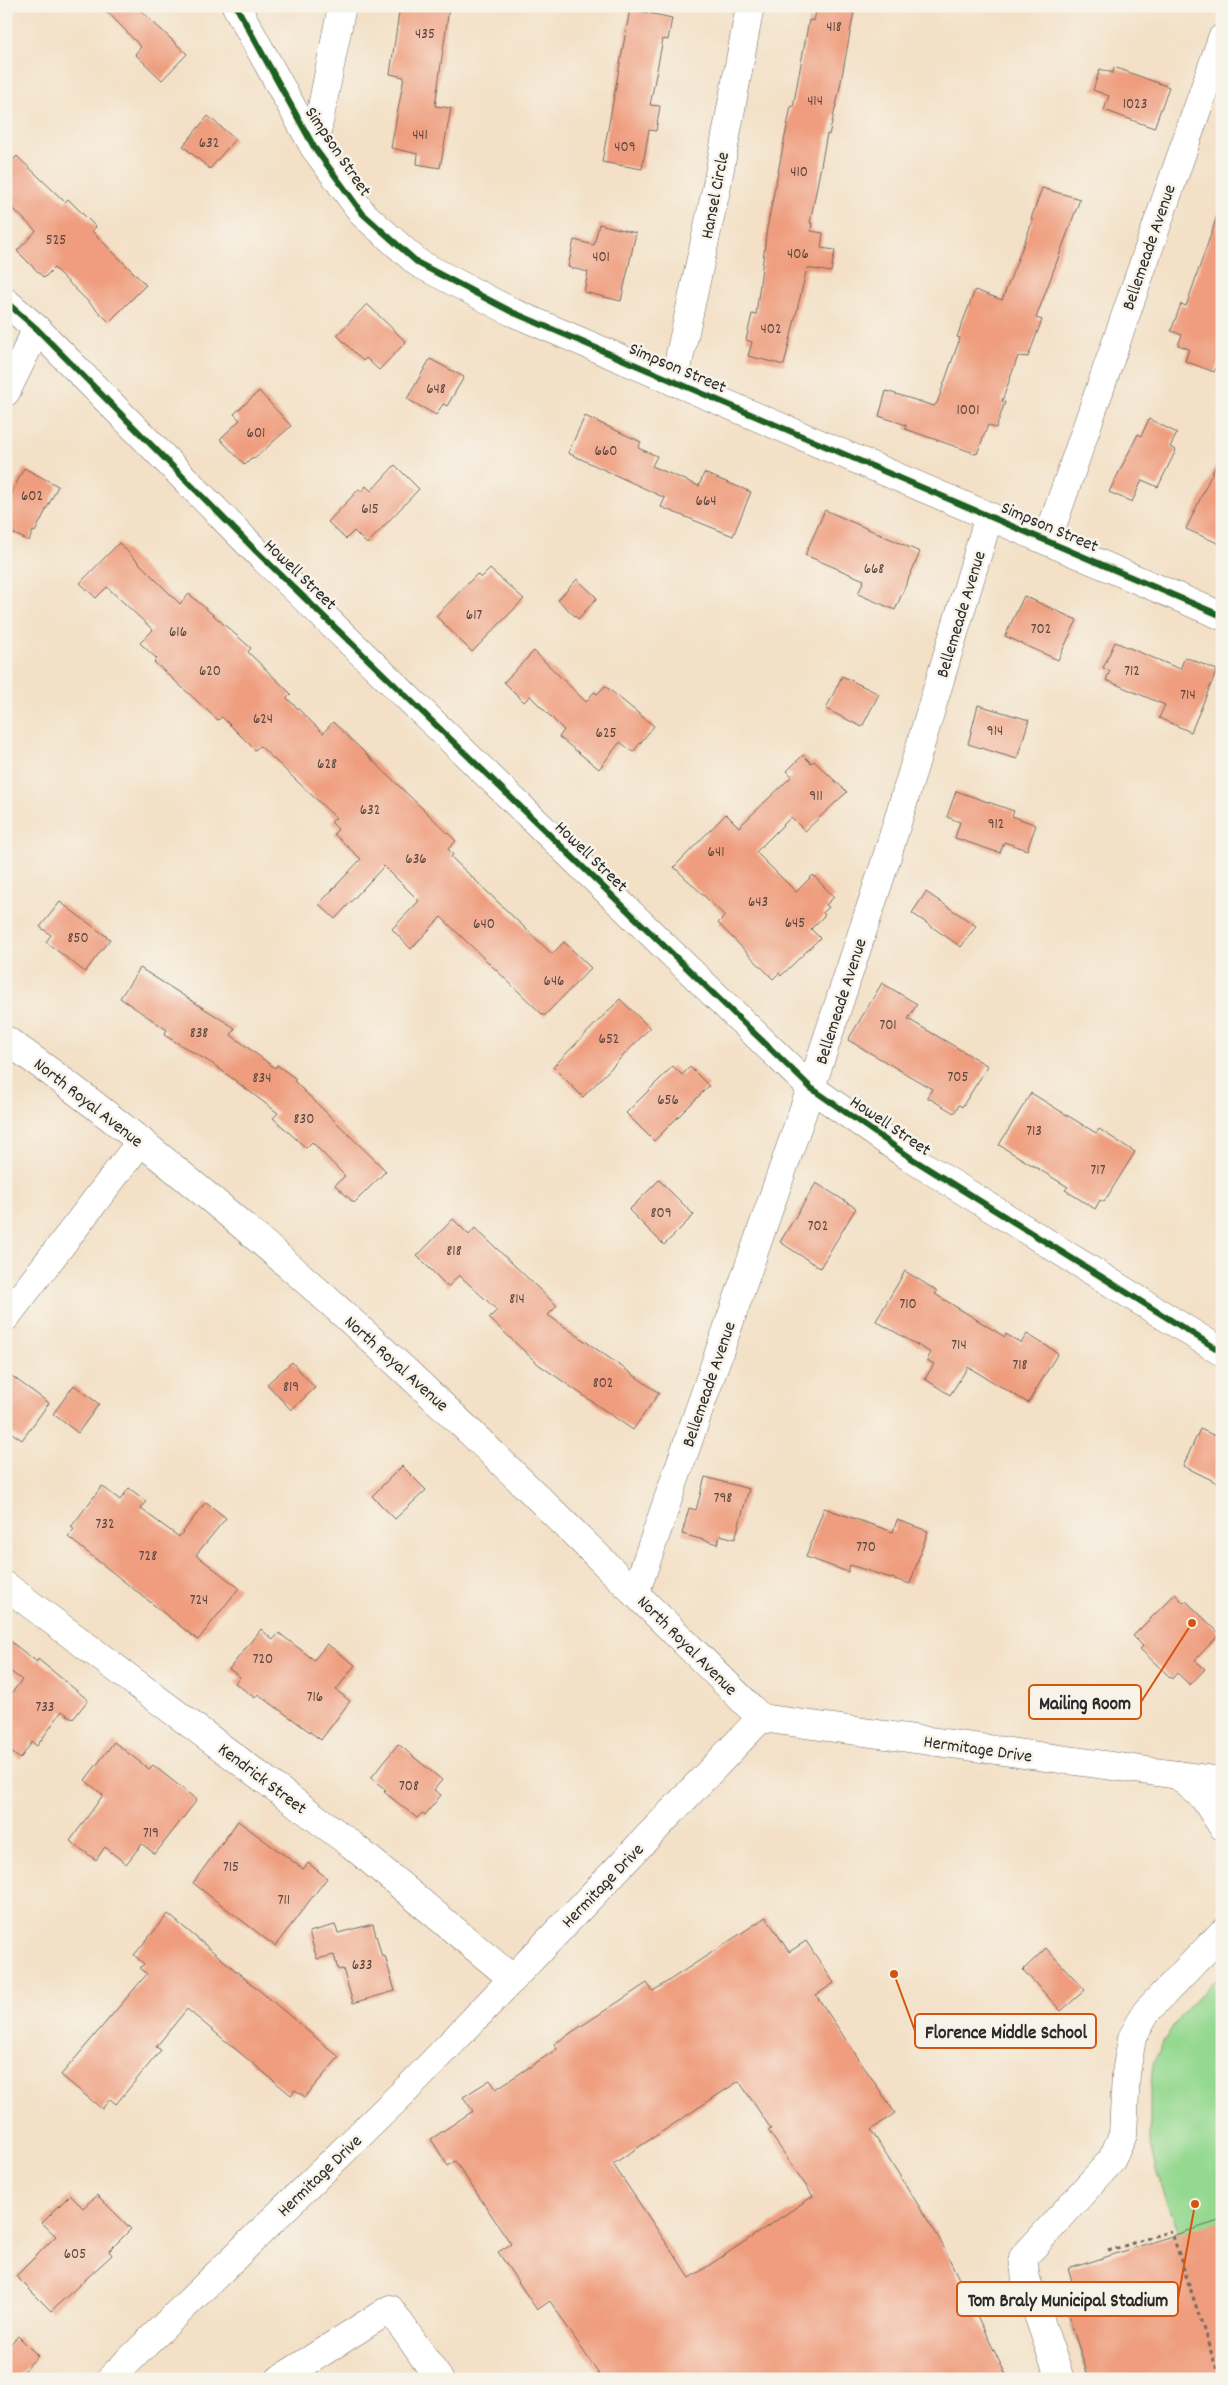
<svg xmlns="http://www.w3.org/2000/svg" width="1228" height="2385" font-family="Dekko,sans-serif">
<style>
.green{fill:#95d991;stroke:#60825e}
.building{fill:#ef9d7e;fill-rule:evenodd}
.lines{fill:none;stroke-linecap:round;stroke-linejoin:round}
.minor-casing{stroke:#716a61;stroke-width:29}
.path{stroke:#716a61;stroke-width:3;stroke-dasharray:4 4;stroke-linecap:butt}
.minor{stroke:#fff;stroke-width:28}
.cycleway-casing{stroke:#f7f3e8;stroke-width:9}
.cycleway{stroke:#1b5e20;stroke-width:6}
.labels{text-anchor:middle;stroke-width:5;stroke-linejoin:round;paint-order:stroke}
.number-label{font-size:15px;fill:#5c4840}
.street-label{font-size:18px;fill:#2b2b2b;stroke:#f7f3e8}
.leader{fill:none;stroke:#d5540f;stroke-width:2}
.callout-dot{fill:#d5540f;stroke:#f7f3e8;stroke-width:2}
.callout{fill:#f7f3e8;stroke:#d5540f;stroke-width:2}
.callout-label{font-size:19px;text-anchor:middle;font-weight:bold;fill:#2b2b2b}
</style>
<rect width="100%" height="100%" fill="#f7f3e8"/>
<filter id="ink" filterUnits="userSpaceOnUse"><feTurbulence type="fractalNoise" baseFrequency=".02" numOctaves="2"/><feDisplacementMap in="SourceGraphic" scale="10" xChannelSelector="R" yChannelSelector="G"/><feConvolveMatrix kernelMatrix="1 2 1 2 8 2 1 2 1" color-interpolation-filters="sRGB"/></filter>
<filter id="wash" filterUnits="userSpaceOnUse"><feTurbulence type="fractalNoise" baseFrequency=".0096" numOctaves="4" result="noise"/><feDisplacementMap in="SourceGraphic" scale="20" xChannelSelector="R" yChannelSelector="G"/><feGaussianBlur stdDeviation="1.12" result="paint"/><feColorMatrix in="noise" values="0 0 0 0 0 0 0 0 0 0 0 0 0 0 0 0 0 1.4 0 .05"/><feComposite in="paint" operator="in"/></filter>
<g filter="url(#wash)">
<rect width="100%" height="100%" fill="#f3e0c6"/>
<!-- green -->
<path class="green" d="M 1222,1973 L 1222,2379 L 1089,2379 L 1068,2314 L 1082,2310 L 1166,2239 L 1179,2233 L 1157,2174 L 1150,2146 L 1150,2092 L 1153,2064 L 1163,2042 L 1179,2017 Z"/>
<g id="blocks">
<!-- building -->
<g class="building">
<path d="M 102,6 L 136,6 L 187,54 L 162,80 L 135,54 L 141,47 Z"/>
<path d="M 400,6 L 449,8 L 435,106 L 451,108 L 440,168 L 417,164 L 418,154 L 391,148 L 404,77 L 390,74 Z"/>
<path d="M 817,6 L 855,6 L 839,92 L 829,135 L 827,134 L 810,223 L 812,223 L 811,231 L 823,233 L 821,248 L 835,250 L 831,272 L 807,268 L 784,365 L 748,356 L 752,342 L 746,340 L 752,314 L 756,315 L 767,228 L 791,106 L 793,107 L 809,20 L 814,21 Z"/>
<path d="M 630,9 L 672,18 L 668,40 L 663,39 L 650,105 L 660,106 L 656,131 L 649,130 L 642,169 L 602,162 Z"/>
<path d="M 1114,67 L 1169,87 L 1154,128 L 1104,110 L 1109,96 L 1093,90 L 1100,69 L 1113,73 Z"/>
<path d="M 208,116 L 235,139 L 210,169 L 183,146 Z"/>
<path d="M 17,156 L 65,202 L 68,199 L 96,227 L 92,231 L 146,285 L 109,322 L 54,268 L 44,278 L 17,251 L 36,231 L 6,202 L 6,167 Z"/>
<path d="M 1042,188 L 1080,199 L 1036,318 L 1042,320 L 1028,357 L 1018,356 L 1002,401 L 1005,402 L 996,428 L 988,425 L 977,454 L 905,429 L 906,425 L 879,416 L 886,391 L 934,406 L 937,403 L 960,338 L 957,337 L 975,290 L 1002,300 L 1033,220 L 1031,219 Z"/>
<path d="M 1218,214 L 1222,215 L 1222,356 L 1214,372 L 1185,361 L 1189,349 L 1178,345 L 1182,335 L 1171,331 L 1181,304 L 1186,306 Z"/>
<path d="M 599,224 L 636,233 L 621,301 L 584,292 L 588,272 L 568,267 L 574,240 L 594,245 Z"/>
<path d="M 367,304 L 406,342 L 379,370 L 366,358 L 363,361 L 337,335 Z"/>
<path d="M 430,359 L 464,377 L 447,406 L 443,404 L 436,415 L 407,399 Z"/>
<path d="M 259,391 L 291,426 L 254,459 L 253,457 L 245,465 L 220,439 L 240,420 L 234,414 Z"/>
<path d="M 585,416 L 641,442 L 638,448 L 657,456 L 652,466 L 699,486 L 704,473 L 751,492 L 733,536 L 661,507 L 665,498 L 568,453 Z"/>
<path d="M 1149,419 L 1177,433 L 1170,447 L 1176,450 L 1158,487 L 1142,480 L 1132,502 L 1109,492 L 1138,434 L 1141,436 Z"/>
<path d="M 1222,452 L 1222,545 L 1186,529 Z"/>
<path d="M 395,465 L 419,489 L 367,544 L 354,531 L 346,539 L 328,522 L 359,489 L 361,492 L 366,486 L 371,491 Z"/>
<path d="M 24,468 L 58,486 L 35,532 L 33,531 L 29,541 L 6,530 L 6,505 Z"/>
<path d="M 825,510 L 920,552 L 895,610 L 858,594 L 864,580 L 805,555 Z"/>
<path d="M 119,543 L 180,604 L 189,594 L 251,648 L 248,652 L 291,694 L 287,698 L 323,733 L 333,722 L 456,841 L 448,849 L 453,855 L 451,857 L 552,954 L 564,942 L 591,968 L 544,1016 L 441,917 L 411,949 L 392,929 L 419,901 L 384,866 L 335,919 L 319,904 L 361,859 L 334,834 L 338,829 L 331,822 L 336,818 L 260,746 L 255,750 L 222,717 L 218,720 L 154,662 L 157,659 L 140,643 L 153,630 L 107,587 L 96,598 L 80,583 Z"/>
<path d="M 490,569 L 524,599 L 472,652 L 436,616 L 477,574 L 481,578 Z"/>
<path d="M 577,579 L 597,598 L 578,619 L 558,600 Z"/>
<path d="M 1024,596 L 1077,620 L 1058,660 L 1005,636 Z"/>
<path d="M 1115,642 L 1180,669 L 1185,657 L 1217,670 L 1191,732 L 1159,718 L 1165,705 L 1106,680 L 1110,671 L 1103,668 Z"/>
<path d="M 534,651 L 586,702 L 594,692 L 597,694 L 605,686 L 654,726 L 633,752 L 620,742 L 599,769 L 559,737 L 564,730 L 530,696 L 524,702 L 504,682 Z"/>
<path d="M 842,676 L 879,694 L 862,727 L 826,709 Z"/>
<path d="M 978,705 L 1029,720 L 1017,759 L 968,744 Z"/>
<path d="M 803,755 L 811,763 L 814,761 L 847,792 L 805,831 L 791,817 L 756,852 L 796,892 L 813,875 L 834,897 L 826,905 L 829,907 L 823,913 L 825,915 L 811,929 L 820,938 L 781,976 L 779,973 L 773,979 L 718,923 L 725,916 L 674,867 L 726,814 L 739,827 L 792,776 L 787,771 Z"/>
<path d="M 956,791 L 1014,811 L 1012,816 L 1036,825 L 1027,850 L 1004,842 L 1000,853 L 955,838 L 960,822 L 947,817 Z"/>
<path d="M 926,892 L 976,926 L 961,947 L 912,913 Z"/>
<path d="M 60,902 L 110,939 L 85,972 L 46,942 L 51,935 L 40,927 Z"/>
<path d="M 140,968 L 235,1028 L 231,1035 L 275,1068 L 277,1065 L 296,1079 L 294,1081 L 386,1171 L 354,1203 L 335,1185 L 345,1176 L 312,1142 L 306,1148 L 273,1118 L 278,1113 L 213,1064 L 164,1035 L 167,1030 L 120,998 Z"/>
<path d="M 882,983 L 917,1004 L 908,1019 L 988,1066 L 962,1107 L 959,1105 L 954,1113 L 927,1097 L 932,1089 L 848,1040 Z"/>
<path d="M 620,999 L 650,1028 L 583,1097 L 553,1067 Z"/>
<path d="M 673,1066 L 682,1075 L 690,1067 L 709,1086 L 654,1141 L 626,1113 Z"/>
<path d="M 1031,1093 L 1096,1133 L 1099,1129 L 1135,1152 L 1104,1202 L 1100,1200 L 1095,1209 L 1065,1190 L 1068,1187 L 999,1145 Z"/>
<path d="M 659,1180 L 694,1215 L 664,1245 L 629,1210 Z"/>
<path d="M 816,1183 L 856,1208 L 820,1268 L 780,1242 Z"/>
<path d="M 453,1219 L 469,1235 L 475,1228 L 557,1306 L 548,1315 L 659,1393 L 633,1430 L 538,1364 L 489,1318 L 497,1310 L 459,1275 L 448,1287 L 417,1256 Z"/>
<path d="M 905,1271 L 937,1291 L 935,1294 L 1005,1337 L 1006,1334 L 1021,1343 L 1027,1334 L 1058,1353 L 1028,1403 L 968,1367 L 950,1395 L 925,1379 L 934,1364 L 927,1360 L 931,1353 L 876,1321 Z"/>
<path d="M 292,1362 L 315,1388 L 291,1410 L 267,1384 Z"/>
<path d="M 6,1372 L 49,1403 L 22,1440 L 6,1429 Z"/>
<path d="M 74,1385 L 99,1404 L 78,1433 L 53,1414 Z"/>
<path d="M 1200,1429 L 1222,1439 L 1222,1485 L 1183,1466 Z"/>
<path d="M 402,1466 L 426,1490 L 395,1519 L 372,1496 Z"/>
<path d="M 705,1477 L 749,1489 L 735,1539 L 720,1535 L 718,1544 L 682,1534 L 689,1508 L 696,1510 Z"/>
<path d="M 102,1486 L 120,1500 L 129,1488 L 146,1501 L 141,1509 L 179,1537 L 206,1502 L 226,1518 L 196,1555 L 239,1588 L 198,1640 L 68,1537 L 74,1529 L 71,1527 Z"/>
<path d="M 824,1508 L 893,1532 L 897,1520 L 928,1531 L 910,1584 L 850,1565 L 848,1572 L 806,1557 Z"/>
<path d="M 1175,1594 L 1184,1603 L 1186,1601 L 1220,1634 L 1195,1660 L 1205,1669 L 1190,1685 L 1177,1673 L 1172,1679 L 1140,1649 L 1143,1646 L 1133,1636 Z"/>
<path d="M 261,1629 L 273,1640 L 279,1633 L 314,1660 L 327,1644 L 355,1665 L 336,1690 L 350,1701 L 321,1740 L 258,1694 L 255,1698 L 235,1683 L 240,1677 L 229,1669 Z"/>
<path d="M 6,1638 L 37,1662 L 38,1659 L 88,1700 L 73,1719 L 62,1711 L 37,1746 L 32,1742 L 20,1759 L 6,1748 L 6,1700 L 22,1680 L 6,1668 Z"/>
<path d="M 114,1742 L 149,1769 L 153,1765 L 197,1800 L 155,1854 L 142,1844 L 126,1864 L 105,1847 L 96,1860 L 70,1841 L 103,1795 L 85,1780 Z"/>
<path d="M 398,1744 L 442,1780 L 434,1790 L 441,1795 L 425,1815 L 422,1813 L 417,1818 L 384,1792 L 386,1790 L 371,1778 Z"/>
<path d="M 238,1821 L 303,1869 L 308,1863 L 327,1878 L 275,1946 L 193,1883 Z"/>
<path d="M 168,1914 L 339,2057 L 305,2097 L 295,2090 L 291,2095 L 187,2009 L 156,2047 L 161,2050 L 116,2104 L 110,2099 L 102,2109 L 61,2075 L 147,1974 L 140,1968 L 144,1964 L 134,1955 Z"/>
<path d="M 766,1917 L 789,1952 L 806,1941 L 834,1983 L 816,1995 L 895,2113 L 871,2130 L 939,2238 L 1008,2379 L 602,2379 L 550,2301 L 537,2310 L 498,2252 L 511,2244 L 455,2161 L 448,2166 L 431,2139 L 473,2111 L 463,2097 L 490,2080 L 496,2089 L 557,2049 L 554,2044 L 647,1983 L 653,1991 ZM 739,2081 L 771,2129 L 768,2130 L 813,2196 L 690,2278 L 613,2164 Z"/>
<path d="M 373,1924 L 382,1957 L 385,1956 L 395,1991 L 353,2003 L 343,1969 L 338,1970 L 334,1955 L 317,1959 L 309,1932 L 335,1925 L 338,1933 Z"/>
<path d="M 1046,1948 L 1085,1990 L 1061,2011 L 1023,1970 Z"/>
<path d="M 70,2195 L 83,2208 L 97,2195 L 131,2229 L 109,2251 L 112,2255 L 51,2311 L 16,2276 L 56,2236 L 42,2223 Z"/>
<path d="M 1222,2220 L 1222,2379 L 1089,2379 L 1068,2314 L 1082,2310 L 1068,2269 Z"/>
<path d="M 18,2336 L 38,2356 L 16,2379 L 6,2379 L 6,2349 Z"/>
</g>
</g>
</g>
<g filter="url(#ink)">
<use href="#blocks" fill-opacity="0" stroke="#716a61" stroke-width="1"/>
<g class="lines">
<!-- minor casing -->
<g class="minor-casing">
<g id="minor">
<path d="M 236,6 L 314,147 L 363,214 L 418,263 L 512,312 L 1222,616"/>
<path d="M 314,147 L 342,6"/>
<path d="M 6,302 L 37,329 L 254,549 L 811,1088 L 911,1158 L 1222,1352"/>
<path d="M 674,382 L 716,190 L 750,6"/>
<path d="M 6,392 L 37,329"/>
<path d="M 1047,541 L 1222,38"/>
<path d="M 6,1040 C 69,1084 129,1131 188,1180 C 391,1346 575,1534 761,1718"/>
<path d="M 6,1317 L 141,1141"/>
<path d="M 6,1586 L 352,1845 L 513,1979"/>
<path d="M 635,1594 L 811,1088 L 886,860 L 989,516"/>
<path d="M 761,1718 L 1222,1781"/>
<path d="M 1178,1775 L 1204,1798 L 1222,1826"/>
<path d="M 110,2379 L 417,2079 L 761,1718"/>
<path d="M 280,2379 L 390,2309 L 439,2379"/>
<path d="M 1060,2379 L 1026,2279 L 1023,2258 L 1111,2161 L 1123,2135 L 1126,2073 L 1132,2038 L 1146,2012 L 1222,1933"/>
</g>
</g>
<!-- path -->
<g class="path">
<path d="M 1173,2236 L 1220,2379"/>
<path d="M 1108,2251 L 1171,2231"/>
</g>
<!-- minor -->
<use href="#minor" class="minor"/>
<!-- cycleway casing -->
<g class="cycleway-casing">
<g id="cycleway">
<path d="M 236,6 L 314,147 L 363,214 L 418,263 L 512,312 L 1222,616"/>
<path d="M 6,302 L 37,329 L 254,549 L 811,1088 L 911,1158 L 1222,1352"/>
</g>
</g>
<!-- cycleway -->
<use href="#cycleway" class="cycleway"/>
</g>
</g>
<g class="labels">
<!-- number labels -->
<g class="number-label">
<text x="834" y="31">418</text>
<text x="425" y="38">435</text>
<text x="815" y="105">414</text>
<text x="1135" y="108">1023</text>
<text x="420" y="139">441</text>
<text x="209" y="147">632</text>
<text x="625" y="151">409</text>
<text x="799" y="176">410</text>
<text x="56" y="244">525</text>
<text x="798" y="258">406</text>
<text x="601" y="261">401</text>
<text x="771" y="333">402</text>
<text x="436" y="393">648</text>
<text x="968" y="414">1001</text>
<text x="256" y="437">601</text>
<text x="606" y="455">660</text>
<text x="32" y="500">602</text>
<text x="706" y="505">664</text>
<text x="370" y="513">615</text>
<text x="874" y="573">668</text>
<text x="474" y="619">617</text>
<text x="1041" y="633">702</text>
<text x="178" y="636">616</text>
<text x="210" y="675">620</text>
<text x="1132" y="675">712</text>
<text x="1188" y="699">714</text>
<text x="263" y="723">624</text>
<text x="995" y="735">914</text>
<text x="606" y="737">625</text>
<text x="327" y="768">628</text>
<text x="816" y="800">911</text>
<text x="370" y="814">632</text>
<text x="996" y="828">912</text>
<text x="716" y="856">641</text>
<text x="416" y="863">636</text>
<text x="758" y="906">643</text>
<text x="795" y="927">645</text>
<text x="484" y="928">640</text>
<text x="78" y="942">850</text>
<text x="554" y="985">646</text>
<text x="888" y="1029">701</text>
<text x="199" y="1037">838</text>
<text x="609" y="1043">652</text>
<text x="958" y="1081">705</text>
<text x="262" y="1082">834</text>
<text x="668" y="1104">656</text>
<text x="304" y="1123">830</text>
<text x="1034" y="1135">713</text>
<text x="1098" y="1174">717</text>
<text x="661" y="1217">809</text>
<text x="818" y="1230">702</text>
<text x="454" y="1255">818</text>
<text x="517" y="1303">814</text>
<text x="908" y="1308">710</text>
<text x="959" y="1349">714</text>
<text x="1020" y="1369">718</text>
<text x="603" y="1387">802</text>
<text x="291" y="1391">819</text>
<text x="723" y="1502">798</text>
<text x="105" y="1528">732</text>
<text x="866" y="1551">770</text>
<text x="148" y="1560">728</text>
<text x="199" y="1604">724</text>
<text x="263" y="1663">720</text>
<text x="315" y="1701">716</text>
<text x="45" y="1711">733</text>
<text x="409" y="1790">708</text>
<text x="151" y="1837">719</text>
<text x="231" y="1871">715</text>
<text x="284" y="1904">711</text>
<text x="362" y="1969">633</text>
<text x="75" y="2258">605</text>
</g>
<!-- street labels -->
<g class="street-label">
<text transform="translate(339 151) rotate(56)" y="6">Simpson Street</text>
<text transform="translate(714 195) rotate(-79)" y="6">Hansel Circle</text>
<text transform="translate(1148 247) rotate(-71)" y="6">Bellemeade Avenue</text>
<text transform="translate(678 367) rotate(23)" y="6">Simpson Street</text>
<text transform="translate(1050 526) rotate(23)" y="6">Simpson Street</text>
<text transform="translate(301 574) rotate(44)" y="6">Howell Street</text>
<text transform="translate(960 614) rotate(-73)" y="6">Bellemeade Avenue</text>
<text transform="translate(592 856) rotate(44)" y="6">Howell Street</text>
<text transform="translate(840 1001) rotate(-72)" y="6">Bellemeade Avenue</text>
<text transform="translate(89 1102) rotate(38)" y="6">North Royal Avenue</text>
<text transform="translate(891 1125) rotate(34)" y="6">Howell Street</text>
<text transform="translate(397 1363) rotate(42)" y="6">North Royal Avenue</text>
<text transform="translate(708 1384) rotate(-71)" y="6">Bellemeade Avenue</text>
<text transform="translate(688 1645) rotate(45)" y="6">North Royal Avenue</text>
<text transform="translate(978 1748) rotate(8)" y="6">Hermitage Drive</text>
<text transform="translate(263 1778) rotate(37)" y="6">Kendrick Street</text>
<text transform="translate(602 1885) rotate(-46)" y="6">Hermitage Drive</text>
<text transform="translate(319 2175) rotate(-44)" y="6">Hermitage Drive</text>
</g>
</g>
<!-- callouts -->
<path class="leader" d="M1192 1623L1141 1702M894 1974L915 2031M1195 2204L1178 2299"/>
<g class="callout-dot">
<circle cx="1192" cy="1623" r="5"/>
<circle cx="894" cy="1974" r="5"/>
<circle cx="1195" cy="2204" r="5"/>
</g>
<g class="callout">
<rect x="1029" y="1685" width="112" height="34" rx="5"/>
<rect x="915" y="2014" width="181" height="34" rx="5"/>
<rect x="957" y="2282" width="221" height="34" rx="5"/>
</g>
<g class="callout-label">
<text x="1085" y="1709">Mailing Room</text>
<text x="1006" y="2038">Florence Middle School</text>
<text x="1068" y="2306">Tom Braly Municipal Stadium</text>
</g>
<!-- margin -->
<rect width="1228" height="2385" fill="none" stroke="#f7f3e8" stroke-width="25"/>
</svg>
